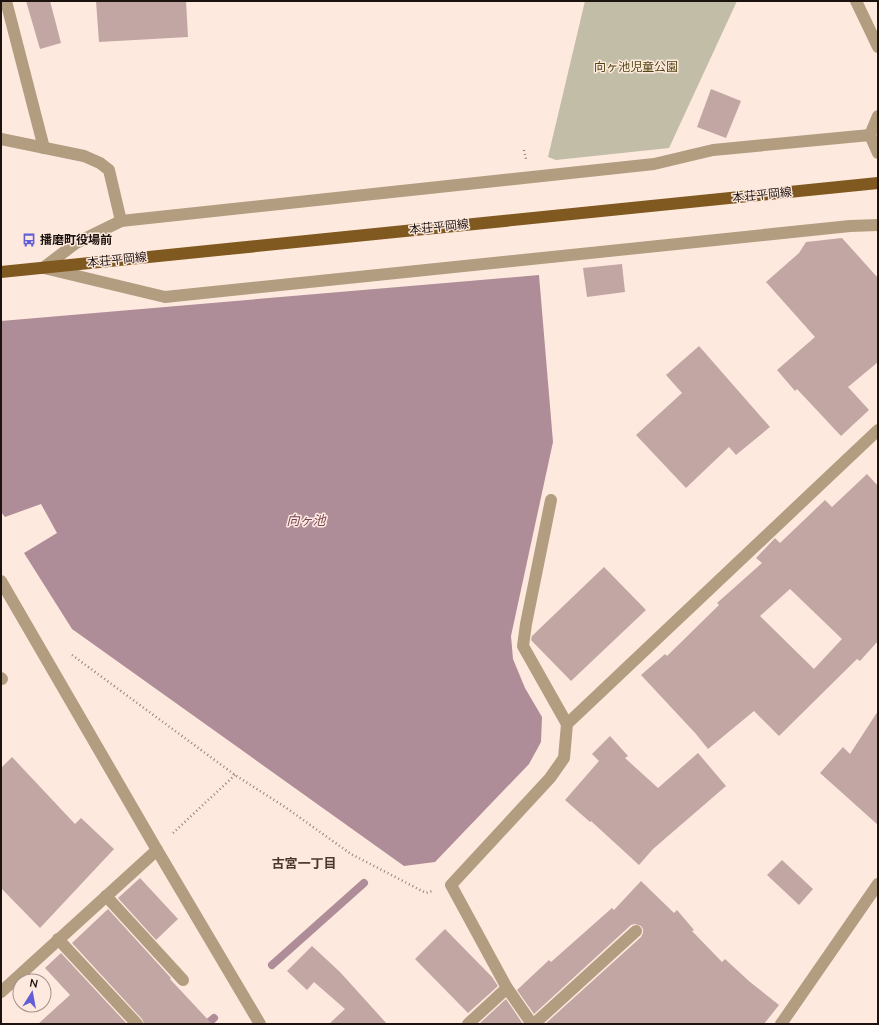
<svg xmlns="http://www.w3.org/2000/svg" width="879" height="1025" font-family="Mulish,'Noto Sans JP',sans-serif">
<style>
.green{fill:#c1bda6}
.water{fill:#af8d98}
.lines{fill:none;stroke-linecap:round;stroke-linejoin:round}
.stream{stroke:#af8d98;stroke-width:8}
.building{fill:#c2a6a4;fill-rule:evenodd}
.path{stroke:#92837b;stroke-width:2.5;stroke-dasharray:1 3;stroke-linecap:butt}
.minor{stroke:#b39d81;stroke-width:12}
.major{stroke:#7f591f;stroke-width:12}
.labels{text-anchor:middle;stroke-width:3;stroke-linejoin:round;paint-order:stroke}
.park-label{font-size:12px;fill:#504710;stroke:#fee9df}
.street-label{font-size:12px;fill:#1c130f;stroke:#fee9df}
.poi-label{font-size:12px;font-weight:bold;fill:#1c130f;stroke:#fee9df;text-anchor:start}
.water-label{font-size:13px;font-style:italic;fill:#764356;stroke:#fee9df}
.neighbourhood-label{font-size:13px;font-weight:bold;fill:#4a372d;stroke:#fee9df}
</style>
<rect width="100%" height="100%" fill="#fee9df"/>
<!-- green -->
<path class="green" d="M 585,1 L 737,1 L 669,148 L 556,160 L 548,157 Z"/>
<!-- water -->
<path class="water" d="M 539,275 L 553,442 L 511,636 L 513,659 L 525,688 L 542,717 L 541,742 L 529,764 L 435,862 L 404,866 L 72,629 L 24,553 L 57,533 L 41,504 L 5,517 L 1,512 L 1,321 Z"/>
<g class="lines">
<!-- stream -->
<g class="stream">
<path d="M 272,965 L 364,883"/>
<path d="M 207,1024 L 214,1018"/>
</g>
</g>
<!-- building -->
<g class="building">
<path d="M 26,1 L 50,1 L 61,43 L 40,49 Z"/>
<path d="M 96,1 L 186,1 L 188,37 L 99,42 Z"/>
<path d="M 711,89 L 741,101 L 726,138 L 697,127 Z"/>
<path d="M 842,238 L 878,278 L 878,362 L 848,387 L 869,410 L 841,436 L 797,389 L 795,391 L 777,370 L 815,337 L 766,282 L 799,253 L 806,242 Z"/>
<path d="M 622,264 L 625,292 L 587,297 L 583,268 Z"/>
<path d="M 699,346 L 770,427 L 736,455 L 729,447 L 686,488 L 636,435 L 682,393 L 666,375 Z"/>
<path d="M 867,474 L 878,486 L 878,641 L 860,661 L 857,659 L 779,736 L 754,711 L 708,749 L 696,734 L 641,675 L 665,654 L 667,656 L 719,605 L 717,603 L 762,563 L 756,558 L 775,538 L 780,543 L 825,500 L 832,507 ZM 790,589 L 842,639 L 814,669 L 760,616 Z"/>
<path d="M 604,567 L 646,610 L 571,681 L 531,640 L 532,636 Z"/>
<path d="M 878,711 L 878,825 L 820,773 L 843,747 L 850,754 Z"/>
<path d="M 610,736 L 628,756 L 625,758 L 658,788 L 698,753 L 726,786 L 653,849 L 639,865 L 591,821 L 590,822 L 565,800 L 599,761 L 592,754 Z"/>
<path d="M 12,757 L 75,824 L 81,818 L 114,849 L 40,928 L 1,888 L 1,768 Z"/>
<path d="M 782,860 L 813,889 L 799,905 L 767,875 Z"/>
<path d="M 140,878 L 178,919 L 156,940 L 118,898 Z"/>
<path d="M 641,881 L 674,913 L 677,910 L 694,930 L 692,931 L 722,962 L 725,959 L 750,982 L 779,1005 L 764,1024 L 545,1024 L 641,937 L 643,933 L 643,929 L 641,926 L 635,924 L 631,925 L 534,1014 L 517,990 L 549,960 L 551,962 L 612,908 L 614,910 Z"/>
<path d="M 108,909 L 171,978 L 170,979 L 212,1024 L 144,1024 L 142,1019 L 72,943 Z"/>
<path d="M 445,929 L 492,977 L 498,986 L 468,1013 L 415,959 Z"/>
<path d="M 312,946 L 340,972 L 387,1024 L 329,1024 L 345,1009 L 314,982 L 307,990 L 287,971 Z"/>
<path d="M 61,953 L 127,1024 L 38,1024 L 70,995 L 45,968 Z"/>
<path d="M 506,999 L 523,1024 L 479,1024 Z"/>
</g>
<g class="lines">
<!-- path -->
<g class="path">
<path d="M 524,150 L 526,159"/>
<path d="M 72,655 L 235,775 L 285,807 L 351,854 L 426,893 L 432,891"/>
<path d="M 173,833 L 235,775"/>
</g>
<!-- minor -->
<g class="minor">
<path d="M 6,1 L 44,148"/>
<path d="M 856,1 L 878,47"/>
<path d="M 878,116 L 870,135 L 878,153"/>
<path d="M 1,139 L 84,156 L 100,163 L 109,170 L 121,221"/>
<path d="M 43,268 L 76,243 L 121,221 L 654,164 L 713,150 L 870,135"/>
<path d="M 44,268 L 165,297 L 850,226 L 878,225"/>
<path d="M 551,500 L 526,624 L 523,646 L 567,724"/>
<path d="M 1,581 L 157,850 L 260,1024"/>
<path d="M 1,678 L 2,679"/>
<path d="M 106,896 L 183,980"/>
<path d="M 58,939 L 137,1024"/>
<path d="M 1,992 L 157,850"/>
<path d="M 468,1024 L 507,988"/>
<path d="M 532,1024 L 507,988 L 451,885 L 550,778 L 564,758 L 567,724 L 878,430"/>
<path d="M 534,1024 L 636,931"/>
<path d="M 781,1024 L 878,884"/>
</g>
<!-- major -->
<path class="major" d="M 1,272 L 878,183"/>
</g>
<!-- icons -->
<defs>
<g id="bus-bare" transform="scale(1.08)"><path d="M-5-6H5V4H4V6H2V4H-2V6H-4V4H-5ZM-3.5-4V0h7V-4ZM-3.5 1.2v1.5H-2V1.2ZM2 1.2v1.5H3.5V1.2Z" fill="#625ed7" stroke="#fee9df" stroke-width="2.5" paint-order="stroke"/></g>
</defs>
<g fill-rule="evenodd">
<use href="#bus-bare" x="29" y="240"/>
</g>
<g class="labels">
<!-- park labels -->
<g class="park-label">
<text x="636" y="71">向ヶ池児童公園</text>
</g>
<!-- street labels -->
<g class="street-label">
<text transform="translate(762 195) rotate(-6)" y="4">本荘平岡線</text>
<text transform="translate(439 227) rotate(-6)" y="4">本荘平岡線</text>
<text transform="translate(117 260) rotate(-6)" y="4">本荘平岡線</text>
</g>
<!-- poi labels -->
<g class="poi-label">
<text x="40" y="244">播磨町役場前</text>
</g>
<!-- water labels -->
<g class="water-label">
<text x="306" y="525">向ヶ池</text>
</g>
<!-- neighbourhood labels -->
<g class="neighbourhood-label">
<text x="304" y="868">古宮一丁目</text>
</g>
</g>
<!-- border -->
<rect width="879" height="1025" fill="none" stroke="#1c130f" stroke-width="4"/>
<!-- north arrow -->
<g transform="translate(32 993) rotate(11)"><circle r="19" fill="#fee9df" stroke="#a4938c"/>
<path d="M0-3L7 15L0 10L-7 15Z" fill="#625ed7"/>
<text y="-6" font-size="11" font-weight="bold" text-anchor="middle" fill="#1c130f">N</text>
</g>
</svg>
